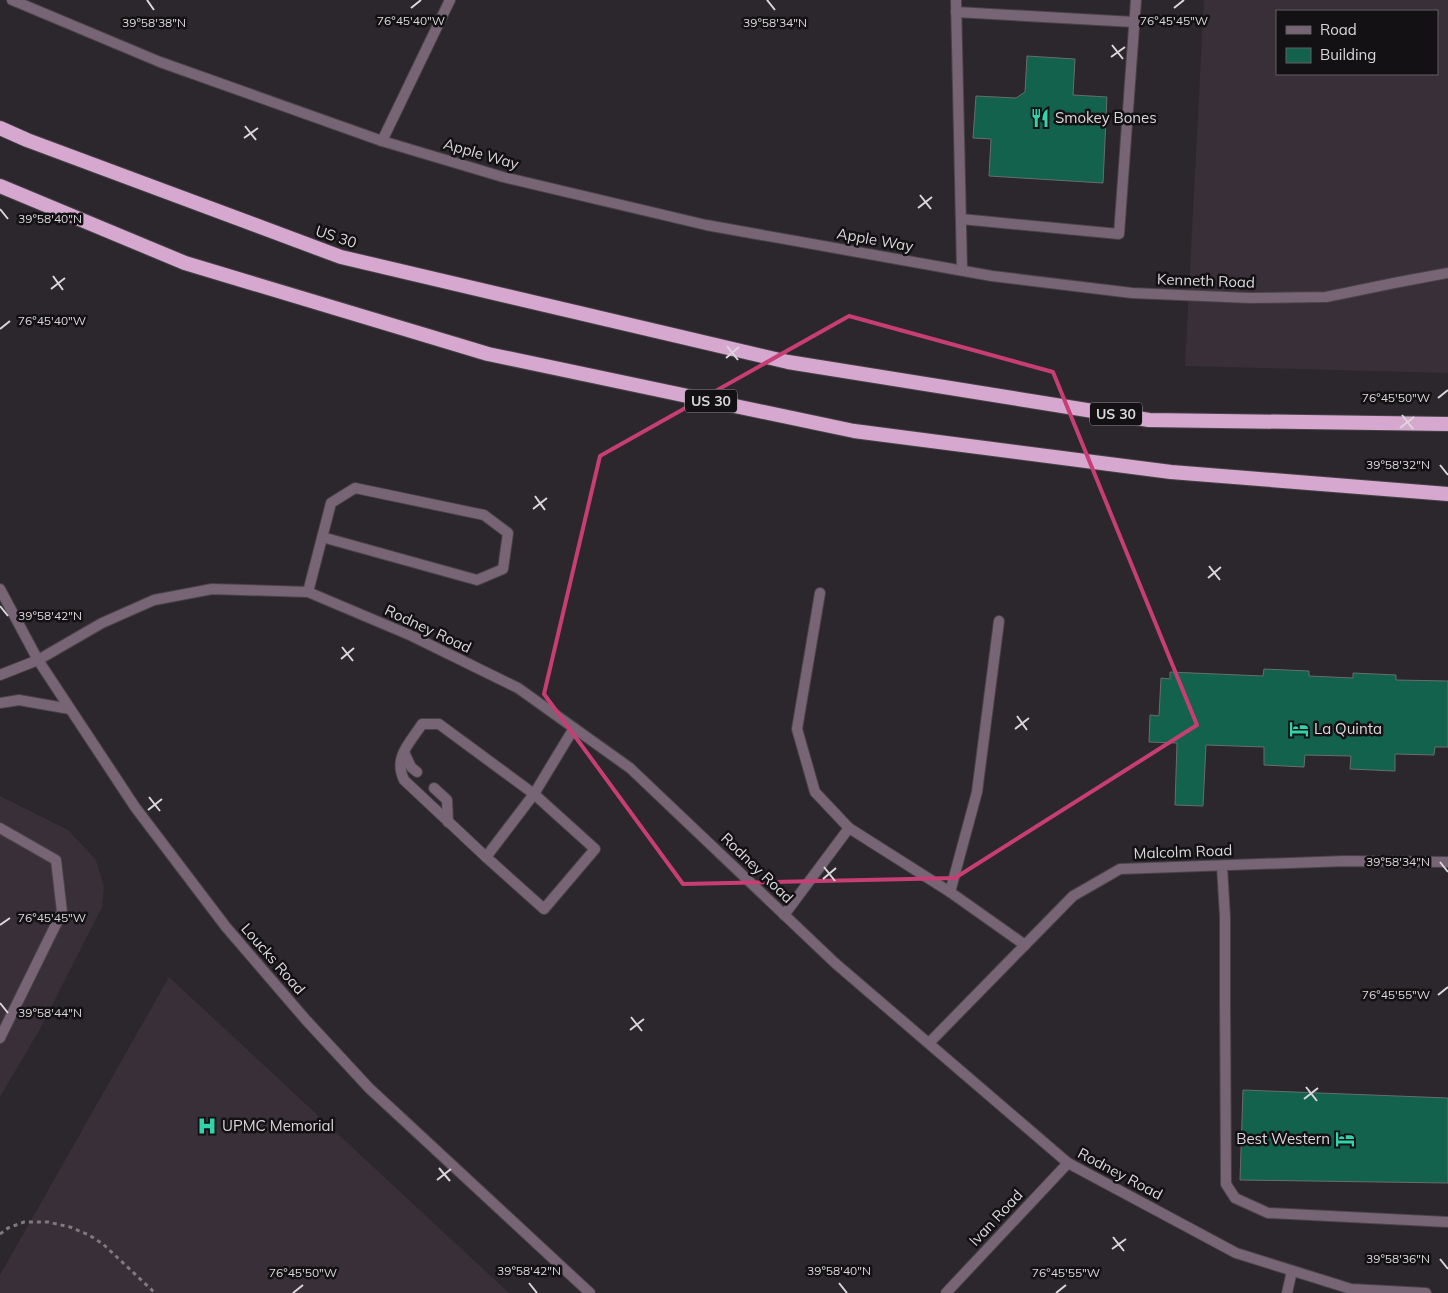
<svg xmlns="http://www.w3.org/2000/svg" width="1448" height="1293" font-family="Mulish,sans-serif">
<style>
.built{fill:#392f38;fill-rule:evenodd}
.building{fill:#13624d;stroke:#666e6b}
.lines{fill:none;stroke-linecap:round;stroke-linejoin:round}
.service-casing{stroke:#484348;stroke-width:12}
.minor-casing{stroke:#484348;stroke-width:12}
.tertiary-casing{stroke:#484348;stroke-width:12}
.trunk-casing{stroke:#484348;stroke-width:16}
.path{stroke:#7e7a7e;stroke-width:3;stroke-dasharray:4 4;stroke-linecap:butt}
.service{stroke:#776475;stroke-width:10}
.minor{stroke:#776475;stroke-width:10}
.tertiary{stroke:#776475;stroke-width:10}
.trunk{stroke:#d6a8d0;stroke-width:14}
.marked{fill:none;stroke:#c73e74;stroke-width:4;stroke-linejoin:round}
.ticks{fill:none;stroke:#dad7da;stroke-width:2}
.labels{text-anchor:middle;stroke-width:5;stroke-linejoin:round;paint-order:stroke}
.shield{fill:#131113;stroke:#9e9c9e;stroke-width:1}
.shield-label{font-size:14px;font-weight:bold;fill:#dad7da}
.poi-label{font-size:15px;fill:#dad7da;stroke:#131113;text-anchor:start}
.street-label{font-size:15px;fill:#dad7da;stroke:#131113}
.ticks-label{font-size:12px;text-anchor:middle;fill:#dad7da;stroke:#131113;stroke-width:5;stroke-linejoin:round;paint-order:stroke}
</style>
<rect width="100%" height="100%" fill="#2c272c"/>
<!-- built -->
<g class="built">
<path d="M 1204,0 L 1448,0 L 1448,373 L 1185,366 ZM 1277,11 L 1437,11 L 1437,74 L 1277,74 Z"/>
<path d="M 0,796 L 68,830 L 96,860 L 104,887 L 102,907 L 41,1027 L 0,1097 Z"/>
<path d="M 169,977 L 509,1293 L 0,1293 L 0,1275 Z"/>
</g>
<!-- building -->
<g class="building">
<path d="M 1027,56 L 1075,59 L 1073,95 L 1107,97 L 1103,183 L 989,176 L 991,139 L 973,138 L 976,96 L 1016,98 L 1025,92 Z"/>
<path d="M 1264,669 L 1309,671 L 1309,676 L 1353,678 L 1353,673 L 1396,675 L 1396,680 L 1448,681 L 1448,747 L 1435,747 L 1434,755 L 1395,754 L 1395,771 L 1350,769 L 1351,756 L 1305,755 L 1304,767 L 1264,765 L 1264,747 L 1206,745 L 1203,806 L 1175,805 L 1177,743 L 1149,742 L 1150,715 L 1159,716 L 1161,678 L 1170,679 L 1170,672 L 1263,676 Z"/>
<path d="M 1243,1090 L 1448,1098 L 1448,1183 L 1240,1180 Z"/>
</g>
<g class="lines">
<!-- service casing -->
<g class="service-casing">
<g id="service">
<path d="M 956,0 L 962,270"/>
<path d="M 956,12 L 1134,22"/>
<path d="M 382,141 L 450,0"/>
<path d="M 961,219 L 1119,234 L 1136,0"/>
<path d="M 308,592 L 331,503 L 355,488 L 484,515 L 508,533 L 503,569 L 477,580 L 322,537"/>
<path d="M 820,593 L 797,729 L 815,792 L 849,828"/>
<path d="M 0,675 L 38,660"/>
<path d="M 0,703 L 19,700 L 70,709"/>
<path d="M 422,724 L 439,724 L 534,794 L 595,849 L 544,909 L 486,857 L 404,780 C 393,757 410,743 422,724 Z"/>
<path d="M 404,752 L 411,767 L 417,772"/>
<path d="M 434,788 L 447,800 L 448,822"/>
<path d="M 0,828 L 56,860 L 62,912 L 0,1038"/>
<path d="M 486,857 L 534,794 L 574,728"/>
<path d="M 1222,866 L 1225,917 L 1225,998 L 1226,1184 L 1235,1198 L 1268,1213 L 1448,1222"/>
<path d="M 950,892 L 977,792 L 999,621"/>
<path d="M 784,915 L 849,828 L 950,892 L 1025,945"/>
<path d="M 1287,1293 L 1292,1271"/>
</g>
</g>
<!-- minor casing -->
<g class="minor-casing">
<g id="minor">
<path d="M 12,0 L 160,62 L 382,141 L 503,177 L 706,225 L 992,276 L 1132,293 L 1250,298 L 1326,297 L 1399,282 L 1448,273"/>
<path d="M 38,660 L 102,623 L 154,600 L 212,589 L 308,592 L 412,636 L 518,688 L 630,768 L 835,963 L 1068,1163 L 1236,1253 L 1351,1289 L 1426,1293"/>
<path d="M 929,1043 L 1073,896 L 1120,869 L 1345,861 L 1448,862"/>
<path d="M 946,1293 L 1068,1163"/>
</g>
</g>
<!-- tertiary casing -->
<g class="tertiary-casing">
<path id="tertiary" d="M 0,589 L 38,660 L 135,807 L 226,927 L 306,1020 L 369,1088 L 590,1293"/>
</g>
<!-- trunk casing -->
<g class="trunk-casing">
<g id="trunk">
<path d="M 0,128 L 27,140 L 341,257 L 788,362 L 1149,420 L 1448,424"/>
<path d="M 0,186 L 185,263 L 488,354 L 854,431 L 1171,472 L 1448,494"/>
</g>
</g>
<!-- path -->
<path class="path" d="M 0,1234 L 8,1228 L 24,1222 L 48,1222 L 70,1227 L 89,1235 L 103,1244 L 155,1293"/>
<!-- service -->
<use href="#service" class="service"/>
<!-- minor -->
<use href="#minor" class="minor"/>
<!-- tertiary -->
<use href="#tertiary" class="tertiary"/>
<!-- trunk -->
<use href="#trunk" class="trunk"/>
</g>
<!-- marked area -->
<path class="marked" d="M 849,316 L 1053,372 L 1197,725 L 955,878 L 683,884 L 544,694 L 600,456 Z"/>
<!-- ticks -->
<path class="ticks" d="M 147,0 L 154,10M 767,0 L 775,10M 411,8 L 421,0M 1174,8 L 1184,0M 1112,45 L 1123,59M 1111,57 L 1125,47M 245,126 L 256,140M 244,138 L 258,128M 920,195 L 931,209M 918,208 L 932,197M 0,209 L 8,219M 53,276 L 63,290M 51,289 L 65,278M 0,329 L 10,321M 727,346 L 738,360M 726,358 L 739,347M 1438,398 L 1448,390M 1402,415 L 1413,429M 1400,428 L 1414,417M 1440,465 L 1448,475M 535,496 L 545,510M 533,509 L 547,498M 1209,566 L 1220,580M 1208,578 L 1221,567M 0,606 L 8,616M 342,647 L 353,661M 341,659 L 354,648M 1017,716 L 1027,730M 1015,729 L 1029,718M 149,797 L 160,811M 148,810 L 162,799M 1440,862 L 1448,872M 824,867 L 835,881M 823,879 L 836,868M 0,925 L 10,918M 1438,995 L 1448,987M 0,1003 L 8,1013M 631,1017 L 642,1031M 630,1030 L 644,1019M 1306,1087 L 1317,1101M 1304,1099 L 1318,1088M 439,1168 L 450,1181M 437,1180 L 451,1169M 1113,1237 L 1124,1251M 1112,1249 L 1126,1239M 1440,1259 L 1448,1269M 529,1283 L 537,1293M 839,1283 L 847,1293M 293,1293 L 303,1285M 1056,1293 L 1066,1285"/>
<!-- icons -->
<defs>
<g id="restaurant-bare" transform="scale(1.5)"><path d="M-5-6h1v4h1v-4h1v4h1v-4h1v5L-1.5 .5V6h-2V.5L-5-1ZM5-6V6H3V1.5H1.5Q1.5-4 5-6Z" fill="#2fd4aa" stroke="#131113" stroke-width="2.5" paint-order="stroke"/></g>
<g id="hotel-bare" transform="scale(1.5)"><path d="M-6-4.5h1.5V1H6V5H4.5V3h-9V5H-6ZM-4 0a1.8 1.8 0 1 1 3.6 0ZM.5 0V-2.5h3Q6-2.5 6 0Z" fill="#2fd4aa" stroke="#131113" stroke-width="2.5" paint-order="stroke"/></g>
<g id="hospital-bare" transform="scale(1.5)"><path d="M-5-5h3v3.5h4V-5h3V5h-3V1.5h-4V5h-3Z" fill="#2fd4aa" stroke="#131113" stroke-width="2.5" paint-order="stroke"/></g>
</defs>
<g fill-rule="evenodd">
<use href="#restaurant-bare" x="1040" y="118"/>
<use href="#hotel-bare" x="1299" y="729"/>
<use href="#hospital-bare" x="207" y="1126"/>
<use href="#hotel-bare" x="1345" y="1139"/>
</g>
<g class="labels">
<!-- shield labels -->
<g class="shield">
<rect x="685" y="389.5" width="52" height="23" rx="4"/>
<rect x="1090" y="402.5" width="52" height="23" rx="4"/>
</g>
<g class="shield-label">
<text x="711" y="406">US 30</text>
<text x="1116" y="419">US 30</text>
</g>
<!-- poi labels -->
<g class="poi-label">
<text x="1055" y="123">Smokey Bones</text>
<text x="1314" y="734">La Quinta</text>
<text x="222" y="1131">UPMC Memorial</text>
<text x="1330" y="1144" text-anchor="end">Best Western</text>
</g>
<!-- street labels -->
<g class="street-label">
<text transform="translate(481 154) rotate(16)" y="5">Apple Way</text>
<text transform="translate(336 237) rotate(18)" y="5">US 30</text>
<text transform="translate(875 240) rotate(10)" y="5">Apple Way</text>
<text transform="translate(1206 281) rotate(2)" y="5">Kenneth Road</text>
<text transform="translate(428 629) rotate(25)" y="5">Rodney Road</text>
<text transform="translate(1183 852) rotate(-2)" y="5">Malcolm Road</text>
<text transform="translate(757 868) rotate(44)" y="5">Rodney Road</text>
<text transform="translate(273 959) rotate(49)" y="5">Loucks Road</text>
<text transform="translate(1120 1174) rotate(28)" y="5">Rodney Road</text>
<text transform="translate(996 1218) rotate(-47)" y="5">Ivan Road</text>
</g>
</g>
<g class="ticks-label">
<text x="411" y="25">76°45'40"W</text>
<text x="1174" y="25">76°45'45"W</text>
<text x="154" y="27">39°58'38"N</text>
<text x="775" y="27">39°58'34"N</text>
<text x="50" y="223">39°58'40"N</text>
<text x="52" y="325">76°45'40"W</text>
<text x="1396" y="402">76°45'50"W</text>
<text x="1398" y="469">39°58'32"N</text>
<text x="50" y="620">39°58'42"N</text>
<text x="1398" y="866">39°58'34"N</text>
<text x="52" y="922">76°45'45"W</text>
<text x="1396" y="999">76°45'55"W</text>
<text x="50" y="1017">39°58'44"N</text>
<text x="1398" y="1263">39°58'36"N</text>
<text x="529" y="1275">39°58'42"N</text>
<text x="839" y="1275">39°58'40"N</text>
<text x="303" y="1277">76°45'50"W</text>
<text x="1066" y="1277">76°45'55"W</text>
</g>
<!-- legend -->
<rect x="1276" y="10" width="162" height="65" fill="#131113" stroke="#636063"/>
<rect x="1286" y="26" width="25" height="8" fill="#776475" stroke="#636063"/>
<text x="1320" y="35" font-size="15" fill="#dad7da">Road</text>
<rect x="1286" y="48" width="25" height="15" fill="#13624d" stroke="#636063"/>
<text x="1320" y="60" font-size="15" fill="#dad7da">Building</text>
</svg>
